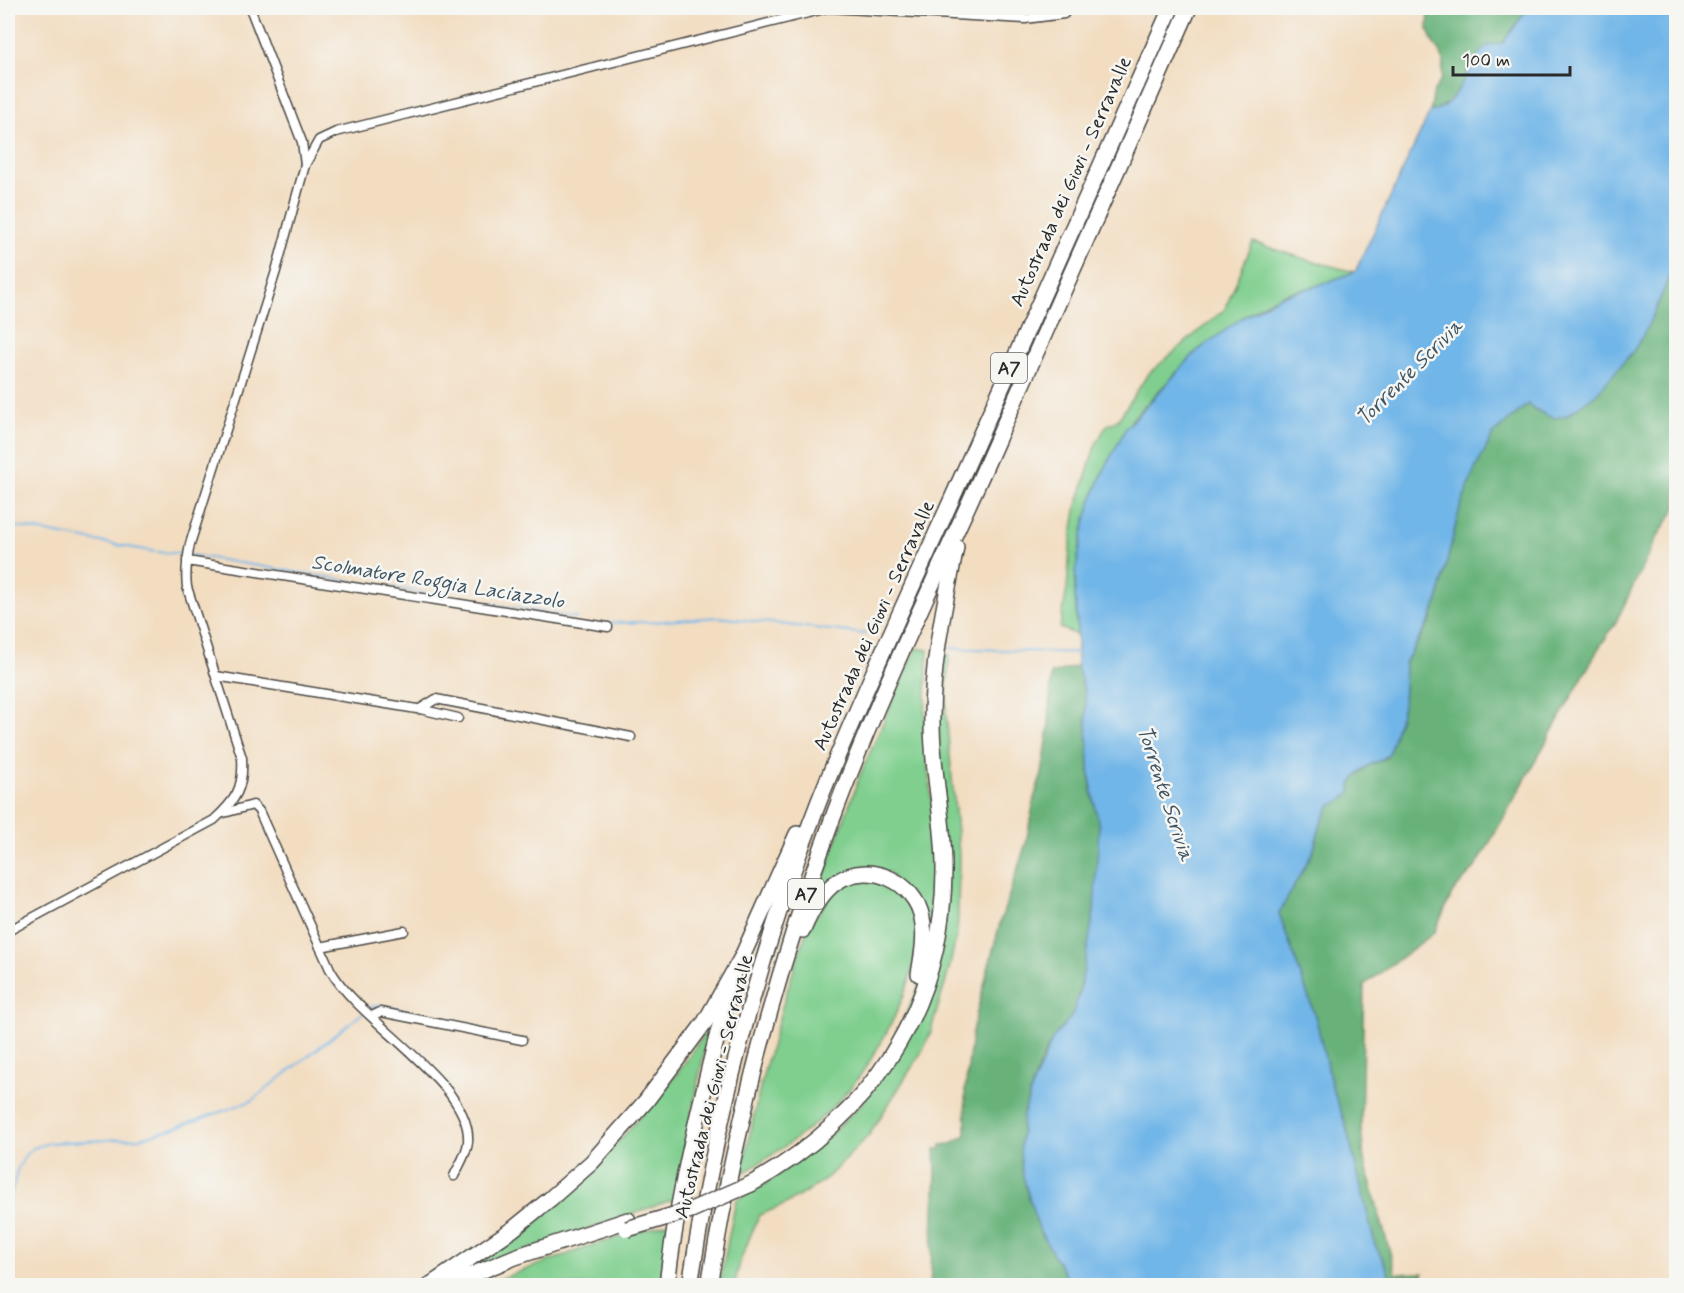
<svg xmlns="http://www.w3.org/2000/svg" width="1684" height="1293" font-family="Mynerve,sans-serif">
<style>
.green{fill:#80cf8f;stroke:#567d5d;stroke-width:1.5}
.forest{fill:#68b27a;stroke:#4a6e52;stroke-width:1.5}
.water{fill:#71b6e8;stroke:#4e708a;stroke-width:1.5}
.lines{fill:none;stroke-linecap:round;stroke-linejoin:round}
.stream{stroke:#71b6e8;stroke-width:2}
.street-casing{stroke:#494642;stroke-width:11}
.highway-casing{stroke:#494642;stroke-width:18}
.street{stroke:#fff;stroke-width:8}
.highway{stroke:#fff;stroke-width:15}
.highway-bridge-casing{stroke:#494642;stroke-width:18;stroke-linecap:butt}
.highway-bridge{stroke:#fff;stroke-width:15}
.labels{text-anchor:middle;stroke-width:5;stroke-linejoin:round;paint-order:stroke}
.shield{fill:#f6f6f2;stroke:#686867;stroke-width:1.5}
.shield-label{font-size:18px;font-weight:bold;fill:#2b2b2b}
.street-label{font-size:20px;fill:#2b2b2b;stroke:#f6f6f2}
.water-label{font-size:21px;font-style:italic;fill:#405564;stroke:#f6f6f2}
</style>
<rect width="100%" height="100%" fill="#f6f6f2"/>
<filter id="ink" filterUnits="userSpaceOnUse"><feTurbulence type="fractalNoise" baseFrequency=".0167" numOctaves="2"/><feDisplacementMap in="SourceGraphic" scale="12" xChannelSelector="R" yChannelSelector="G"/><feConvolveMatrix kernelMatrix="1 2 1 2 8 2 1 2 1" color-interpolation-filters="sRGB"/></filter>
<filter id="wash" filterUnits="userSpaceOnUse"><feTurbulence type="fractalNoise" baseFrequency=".008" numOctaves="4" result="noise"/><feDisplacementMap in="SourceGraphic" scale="24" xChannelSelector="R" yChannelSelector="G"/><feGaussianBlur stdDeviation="1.35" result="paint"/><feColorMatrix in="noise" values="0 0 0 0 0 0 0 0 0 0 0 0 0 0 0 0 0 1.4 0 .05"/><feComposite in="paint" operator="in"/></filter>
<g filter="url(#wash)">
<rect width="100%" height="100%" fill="#f2ddc1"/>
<!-- green -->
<g class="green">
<path d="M 1253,242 L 1308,260 L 1355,272 L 1316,286 L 1287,293 L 1267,302 L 1240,319 L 1196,352 L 1133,418 L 1121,438 L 1103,472 L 1091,502 L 1083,530 L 1075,581 L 1077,635 L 1060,628 L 1067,589 L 1070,548 L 1076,510 L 1095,446 L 1106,426 L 1118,420 L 1148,374 L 1225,309 Z"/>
<path d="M 916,648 L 928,650 L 925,716 L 926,752 L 938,853 L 934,914 L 928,950 L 928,927 L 889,872 L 819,890 L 860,775 Z"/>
<path d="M 941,654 L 949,654 L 946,712 L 959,855 L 958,916 L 957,933 L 949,970 L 930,1034 L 921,1053 L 869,1135 L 829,1176 L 814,1187 L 784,1205 L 759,1215 L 741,1259 L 734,1285 L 719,1286 L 736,1200 L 765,1184 L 818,1146 L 862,1104 L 939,946 L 938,759 Z"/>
<path d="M 865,878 C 973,889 888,1041 852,1086 C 821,1124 782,1150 741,1174 L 762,1079 L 785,997 L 808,926 L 834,892 L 849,882 Z"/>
<path d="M 709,1027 L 675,1199 L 458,1274 L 612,1149 L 676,1075 Z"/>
<path d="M 671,1222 L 660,1285 L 480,1286 L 596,1244 Z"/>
</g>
<!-- forest -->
<g class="forest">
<path d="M 1429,8 L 1528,8 L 1503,43 C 1463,49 1471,90 1443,106 C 1439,109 1434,110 1430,112 L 1434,91 L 1442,78 L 1443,61 L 1440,51 L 1433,43 L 1428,30 Z"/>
<path d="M 1676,258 L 1676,508 L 1656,539 L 1616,622 L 1599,648 L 1477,865 L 1453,892 L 1434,933 L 1364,985 L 1361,1127 L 1364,1159 L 1396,1274 L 1423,1273 L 1423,1285 L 1393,1285 L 1386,1265 L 1375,1245 L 1346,1126 L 1332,1087 L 1316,1019 L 1279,913 L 1313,852 L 1321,823 L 1330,806 L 1340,800 L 1355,777 L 1363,770 L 1369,765 L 1386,758 L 1389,753 L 1403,706 L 1405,663 L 1431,620 L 1438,600 L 1459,511 L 1474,471 L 1494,433 L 1528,404 L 1535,410 L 1567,415 L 1597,393 L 1634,350 L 1656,309 Z"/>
<path d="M 1077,666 C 1079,675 1083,683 1085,692 C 1090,717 1087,751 1090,778 C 1091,794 1098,811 1099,827 C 1100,879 1091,942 1079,993 C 1077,1004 1073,1018 1065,1026 C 1057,1035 1051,1040 1046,1051 C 1002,1148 1020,1198 1071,1285 L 930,1286 L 936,1173 L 935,1149 L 941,1149 L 941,1145 L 951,1144 L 966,1135 L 965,1090 L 973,1027 L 1000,923 L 1026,843 L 1035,795 L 1042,774 L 1049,727 L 1051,674 Z"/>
</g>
<!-- water -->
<path class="water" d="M 1528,8 L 1676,8 L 1675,262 L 1656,309 L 1641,339 L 1634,350 L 1597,393 L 1567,415 L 1556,418 L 1545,415 L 1528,404 L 1494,433 L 1474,471 L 1459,511 L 1438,600 L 1430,620 L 1405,663 L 1403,706 L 1389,753 C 1384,761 1376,761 1368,766 C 1360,770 1355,777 1351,785 L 1351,792 L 1337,803 L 1330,806 L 1321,823 L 1313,852 L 1279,913 L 1316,1019 L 1332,1087 L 1346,1126 L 1375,1245 L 1386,1266 L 1393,1285 L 1071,1285 L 1040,1231 L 1034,1215 L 1023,1176 L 1020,1152 L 1023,1116 L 1034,1082 L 1053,1038 L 1071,1017 L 1079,996 L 1094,912 L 1099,827 L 1090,778 L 1085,693 L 1077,666 L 1077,624 L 1075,594 L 1076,568 L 1083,530 L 1091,502 L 1103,472 L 1126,428 L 1196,352 L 1240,319 L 1278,297 L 1316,286 L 1355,272 L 1430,112 L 1445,106 L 1457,92 L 1480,52 L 1490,45 L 1503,43 Z"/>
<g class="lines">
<!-- stream -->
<g class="stream">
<path d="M 8,525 L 156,552 L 185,554"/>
<path d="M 191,555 L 576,618"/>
<path d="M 605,623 L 651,622 L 718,617 L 866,634"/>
<path d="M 950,648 L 1079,653"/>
<path d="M 367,1010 L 373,1006 L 379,1005 L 419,1013"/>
<path d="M 8,1206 L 18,1168 L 27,1153 L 33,1148 L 49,1143 L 141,1138 L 172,1129 L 251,1101 L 363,1013"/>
</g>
</g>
</g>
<g filter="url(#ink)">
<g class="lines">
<!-- street casing -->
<g class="street-casing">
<g id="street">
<path d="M 250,8 L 302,142 L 305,165"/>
<path d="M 187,561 L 608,627"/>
<path d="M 216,676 L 417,709 L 420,709 L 436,699 L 631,737"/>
<path d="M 420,709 L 458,718"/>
<path d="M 224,813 L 253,805 L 259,811 L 330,969 C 357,1021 473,1083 468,1142 C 467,1154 459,1165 454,1176"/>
<path d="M 8,931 L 214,820 C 236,800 244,788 242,758 L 187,587 C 185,572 187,559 190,544 L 276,271 L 305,165 L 319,140 L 336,132 L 828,8 L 1025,19 L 1064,14 L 1069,8"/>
<path d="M 320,947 L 404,931"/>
<path d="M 372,1016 L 380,1012 L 386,1013 L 522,1040"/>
</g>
</g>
<!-- highway casing -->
<g class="highway-casing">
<g id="highway">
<path d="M 803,930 C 810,913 821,892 838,881 C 869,861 915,881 922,918 C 926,937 922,956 919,974"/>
<path d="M 751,1184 C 869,1118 943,1010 944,872 C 945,820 931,770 932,718 C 932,660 945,604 956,547"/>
<path d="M 429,1286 L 513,1229 L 550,1199 L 592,1162 L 646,1101 L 705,1022 L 742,957 L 797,834"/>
<path d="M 445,1286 L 515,1257 L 628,1220"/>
<path d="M 667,1286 C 673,1228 685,1171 698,1115 C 708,1073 717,1032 730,991"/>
<path d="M 690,1286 C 715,1121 758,956 819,801 C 861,696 909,594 955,492 C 1027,330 1099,169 1171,8"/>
<path d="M 709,1286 C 735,1127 776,971 832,820 C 875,704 929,592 980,479 C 1050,322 1120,165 1189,8"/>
</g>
</g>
<!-- street -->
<use href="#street" class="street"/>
<!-- highway -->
<use href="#highway" class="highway"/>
<!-- highway-bridge casing -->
<g class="highway-bridge-casing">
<path id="highway-bridge" d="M 627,1229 L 691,1210 L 751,1184"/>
</g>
<!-- highway-bridge -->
<use href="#highway-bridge" class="highway-bridge"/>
</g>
</g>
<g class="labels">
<!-- shield labels -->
<g class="shield">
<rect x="991" y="353" width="36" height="30" rx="4.5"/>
<rect x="788" y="879" width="36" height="30" rx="4.5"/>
</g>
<g class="shield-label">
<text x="1009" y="374">A7</text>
<text x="806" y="900">A7</text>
</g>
<!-- street labels -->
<g class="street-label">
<text transform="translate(1070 181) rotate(-66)" y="7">Autostrada dei Giovi - Serravalle</text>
<text transform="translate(873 625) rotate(-66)" y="7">Autostrada dei Giovi - Serravalle</text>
<text transform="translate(713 1086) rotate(-76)" y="7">Autostrada dei Giovi - Serravalle</text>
</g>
<!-- water labels -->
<g class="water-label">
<text transform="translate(1409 372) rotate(-45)" y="7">Torrente Scrivia</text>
<text transform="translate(438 581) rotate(9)" y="7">Scolmatore Roggia Laciazzolo</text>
<text transform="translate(1166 793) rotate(72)" y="7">Torrente Scrivia</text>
</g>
</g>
<!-- margin -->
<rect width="1684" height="1293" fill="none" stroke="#f6f6f2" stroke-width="30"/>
<!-- scale -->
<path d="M1453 66v9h117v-9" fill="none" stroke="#2b2b2b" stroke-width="3"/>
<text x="1462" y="66" font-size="18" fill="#2b2b2b" stroke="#f6f6f2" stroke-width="4.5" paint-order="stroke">100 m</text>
</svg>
